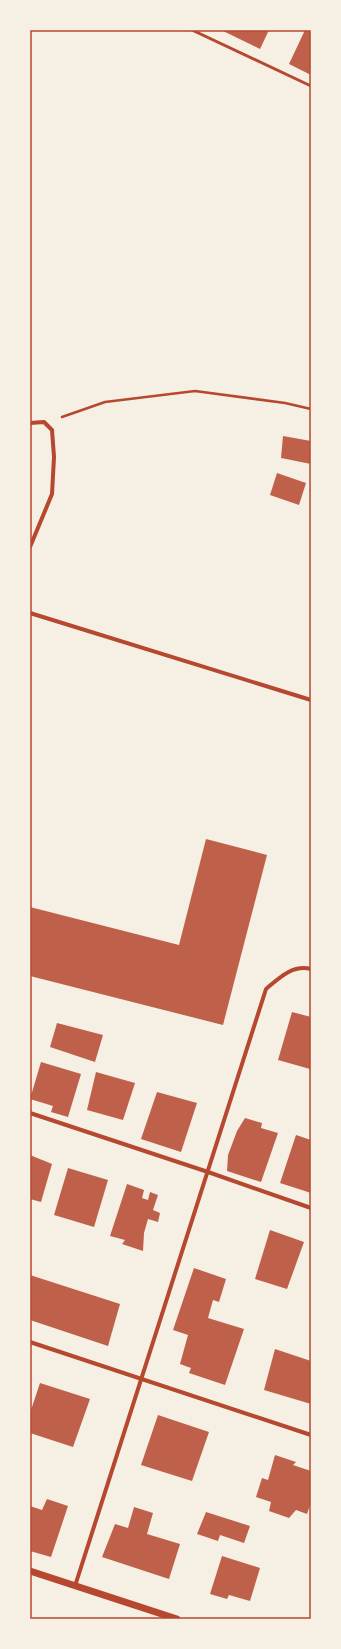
<svg xmlns="http://www.w3.org/2000/svg" width="341" height="1649" font-family="Jost,sans-serif">
<style>
.building{fill:#bf614a}
.lines{fill:none;stroke-linecap:round;stroke-linejoin:round}
.path{stroke:#b5482f;stroke-width:2.5}
.service{stroke:#b5482f;stroke-width:3}
.minor{stroke:#b5482f;stroke-width:4}
.tertiary{stroke:#b5482f;stroke-width:7}
.neatline{fill:none;stroke:#b5482f;stroke-width:1.5}
</style>
<rect width="100%" height="100%" fill="#f6efe4"/>
<!-- building -->
<g class="building">
<path d="M 221,30 L 269,30 L 260,49 Z"/>
<path d="M 305,30 L 311,30 L 311,75 L 289,64 Z"/>
<path d="M 283,436 L 311,441 L 311,464 L 281,458 Z"/>
<path d="M 277,473 L 306,483 L 299,505 L 270,495 Z"/>
<path d="M 206,839 L 267,855 L 223,1025 L 30,976 L 30,907 L 179,945 Z"/>
<path d="M 292,1012 L 311,1017 L 311,1065 L 310,1069 L 278,1060 Z"/>
<path d="M 57,1023 L 103,1035 L 95,1062 L 50,1047 Z"/>
<path d="M 41,1062 L 81,1074 L 68,1117 L 51,1112 L 53,1106 L 30,1099 Z"/>
<path d="M 96,1072 L 135,1083 L 123,1120 L 87,1110 Z"/>
<path d="M 157,1092 L 197,1103 L 181,1152 L 141,1139 Z"/>
<path d="M 245,1118 L 262,1123 L 261,1128 L 278,1133 L 261,1182 L 227,1171 L 228,1155 L 237,1131 Z"/>
<path d="M 296,1135 L 311,1140 L 311,1193 L 280,1183 Z"/>
<path d="M 30,1155 L 52,1164 L 41,1202 L 30,1199 Z"/>
<path d="M 68,1168 L 108,1180 L 94,1227 L 54,1215 Z"/>
<path d="M 127,1184 L 144,1190 L 142,1198 L 148,1200 L 150,1192 L 158,1195 L 153,1210 L 160,1213 L 158,1222 L 148,1219 L 144,1233 L 143,1251 L 122,1244 L 125,1240 L 110,1236 Z"/>
<path d="M 270,1230 L 304,1242 L 287,1289 L 255,1279 Z"/>
<path d="M 194,1268 L 226,1279 L 219,1302 L 213,1300 L 208,1318 L 244,1329 L 225,1385 L 189,1373 L 191,1368 L 180,1364 L 188,1335 L 173,1330 Z"/>
<path d="M 30,1275 L 120,1304 L 108,1346 L 30,1320 Z"/>
<path d="M 275,1349 L 311,1361 L 311,1404 L 264,1390 Z"/>
<path d="M 40,1383 L 90,1399 L 73,1447 L 30,1433 L 30,1413 Z"/>
<path d="M 158,1415 L 209,1432 L 192,1481 L 141,1465 Z"/>
<path d="M 275,1455 L 296,1462 L 293,1465 L 311,1471 L 311,1502 L 307,1514 L 296,1510 L 289,1518 L 269,1511 L 271,1502 L 256,1497 L 262,1478 L 268,1480 Z"/>
<path d="M 47,1499 L 68,1506 L 51,1557 L 30,1551 L 30,1506 L 42,1510 Z"/>
<path d="M 134,1507 L 153,1513 L 147,1534 L 180,1544 L 169,1579 L 102,1557 L 115,1524 L 128,1528 Z"/>
<path d="M 206,1512 L 250,1526 L 244,1543 L 220,1535 L 218,1541 L 197,1534 Z"/>
<path d="M 222,1556 L 260,1568 L 250,1601 L 229,1595 L 227,1599 L 210,1594 Z"/>
</g>
<g class="lines">
<!-- path -->
<path class="path" d="M 62,417 L 105,402 L 195,391 L 285,403 L 311,409"/>
<!-- service -->
<path class="service" d="M 192,30 L 311,86"/>
<!-- minor -->
<g class="minor">
<path d="M 30,423 L 44,422 L 52,430 L 54,457 L 52,494 L 30,547"/>
<path d="M 30,613 L 311,700"/>
<path d="M 30,1113 L 208,1172 L 311,1208"/>
<path d="M 30,1342 L 311,1435"/>
<path d="M 75,1586 L 266,989 C 279,978 293,964 311,969"/>
</g>
<!-- tertiary -->
<path class="tertiary" d="M 30,1571 L 177,1619"/>
</g>
<!-- border -->
<rect width="341" height="1649" fill="none" stroke="#f6efe4" stroke-width="62"/>
<rect x="31" y="31" width="279" height="1587" class="neatline"/>
</svg>
